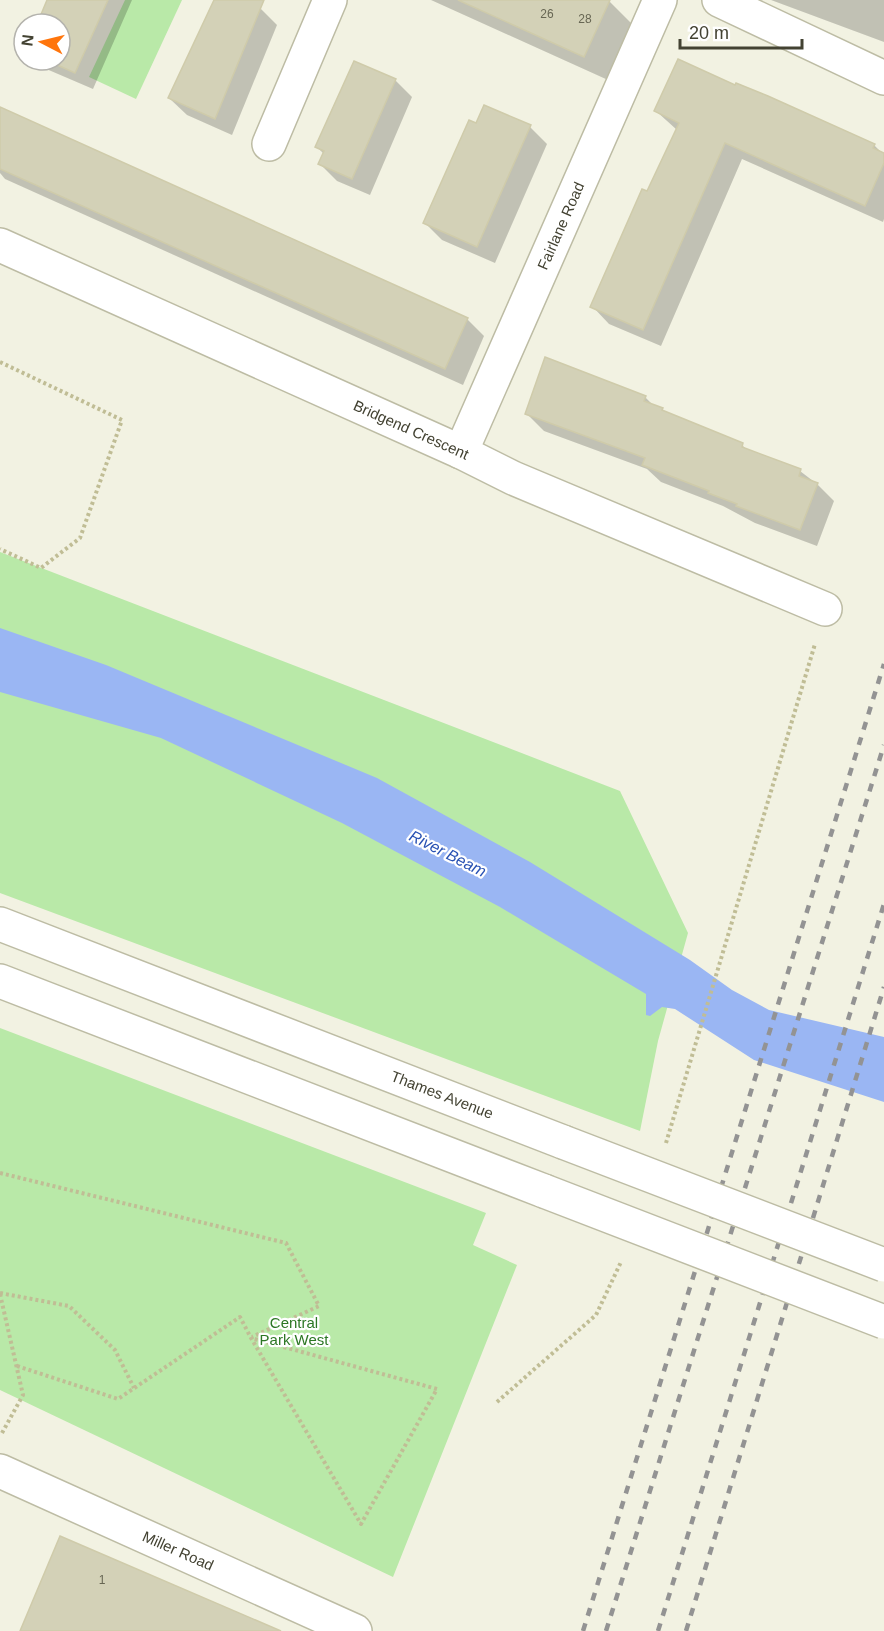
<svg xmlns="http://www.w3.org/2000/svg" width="884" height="1631" font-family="Arial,sans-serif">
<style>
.green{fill:#b9e9a8}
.water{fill:#9ab6f3}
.shadow{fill:#0003}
.building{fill:#d3d1b7;stroke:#cfcbaa;stroke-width:1.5}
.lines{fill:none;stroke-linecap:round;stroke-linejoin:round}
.minor-casing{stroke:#bdbca4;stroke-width:36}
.path{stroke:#c0bd95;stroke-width:4;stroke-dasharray:3 3;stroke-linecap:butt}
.minor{stroke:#fff;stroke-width:33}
.rail{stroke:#939393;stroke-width:4.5;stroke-dasharray:8 8;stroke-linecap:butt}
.minor-bridge-casing{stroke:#bdbca4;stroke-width:36;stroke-linecap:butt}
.minor-bridge{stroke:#fff;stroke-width:33}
.labels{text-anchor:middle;stroke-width:4.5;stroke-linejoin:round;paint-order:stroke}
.number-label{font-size:12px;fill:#676653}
.street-label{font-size:15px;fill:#434232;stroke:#fff}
.park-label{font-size:15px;fill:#2c7724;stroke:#fff}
.water-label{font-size:16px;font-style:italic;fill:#2851b3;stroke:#fff}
</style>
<rect width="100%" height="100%" fill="#f2f2e2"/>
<!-- green -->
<g class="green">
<path d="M 125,0 L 182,0 L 136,99 L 89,77 Z"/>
<path d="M 0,552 L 620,791 L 688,933 L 658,1041 L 640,1131 L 0,893 Z"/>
<path d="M 0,1028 L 486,1213 L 473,1245 L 517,1265 L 393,1577 L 0,1390 Z"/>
</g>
<!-- water -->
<path class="water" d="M 0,628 L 106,665 L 377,778 L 530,862 L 690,960 L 732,990 L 769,1010 L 884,1037 L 884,1102 L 754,1060 L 675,1009 L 662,1007 L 650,1016 L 646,1015 L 646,994 L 500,907 L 342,823 L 161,738 L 0,692 Z"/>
<!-- shadow -->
<g class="shadow">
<path d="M 49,0 L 132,0 L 93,89 L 44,68 L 36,60 L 60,60 L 60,24 L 38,24 Z"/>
<path d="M 215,0 L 243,0 L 260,8 L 277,25 L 232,135 L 187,115 L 169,98 Z"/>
<path d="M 431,0 L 608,0 L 631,23 L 628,30 L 630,32 L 608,80 Z"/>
<path d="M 771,0 L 884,0 L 884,42 Z"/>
<path d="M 679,61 L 874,145 L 884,155 L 884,219 L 883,222 L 742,159 L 661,346 L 609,324 L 592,306 L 677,130 L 656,111 Z"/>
<path d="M 395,80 L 412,97 L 370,195 L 337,181 L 320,164 L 324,154 L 317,147 Z"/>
<path d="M 530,127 L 547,144 L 495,263 L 442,240 L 425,223 Z"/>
<path d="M 0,134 L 467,319 L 484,336 L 463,385 L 5,179 L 0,173 Z"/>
<path d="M 645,397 L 655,407 L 742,445 L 748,451 L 800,471 L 817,484 L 834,501 L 817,546 L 755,523 L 723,506 L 661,482 L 647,469 L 544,431 L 527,414 Z"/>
</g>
<!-- building -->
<g class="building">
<path d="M 47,0 L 108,0 L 75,73 L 46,60 L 60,60 L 60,24 L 37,24 Z"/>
<path d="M 214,0 L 264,0 L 215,119 L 168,98 Z"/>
<path d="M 458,0 L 610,0 L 584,57 Z"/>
<path d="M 678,59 L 735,85 L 736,83 L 768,96 L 875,144 L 873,148 L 884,153 L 884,163 L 865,206 L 725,143 L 643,330 L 590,307 L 642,189 L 647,191 L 679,123 L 654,111 Z"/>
<path d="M 354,61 L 396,79 L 352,179 L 318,164 L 324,151 L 315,147 Z"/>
<path d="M 484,105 L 531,125 L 477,247 L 423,223 L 469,120 L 476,123 Z"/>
<path d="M 0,107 L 468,318 L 445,369 L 0,169 Z"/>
<path d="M 545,357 L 646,396 L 644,401 L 663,408 L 662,410 L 743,443 L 742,447 L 801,469 L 799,476 L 818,483 L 800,530 L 736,506 L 737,504 L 708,493 L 709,491 L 642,465 L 645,458 L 525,414 Z"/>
<path d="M 60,1536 L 281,1631 L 20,1631 Z"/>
</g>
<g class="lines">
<!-- minor casing -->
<g class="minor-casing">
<g id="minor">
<path d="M 719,0 L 884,78"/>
<path d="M 269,144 L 330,0"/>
<path d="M 0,245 L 461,452 L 513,478 L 825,609"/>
<path d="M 461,452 L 660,0"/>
<path d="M 0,924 L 563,1142"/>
<path d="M 0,981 L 544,1191"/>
<path d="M 0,1471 L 355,1631"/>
</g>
</g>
<!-- path -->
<g class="path">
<path d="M 0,362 L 122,420 L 80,538 L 41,568 L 0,549"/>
<path d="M 666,1143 L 815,644"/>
<path d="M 0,1173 L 286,1243 L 319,1306 L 252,1337"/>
<path d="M 0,1293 L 69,1306 L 115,1350 L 134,1388"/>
<path d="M 0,1294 L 23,1395 L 2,1433"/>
<path d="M 17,1366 L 118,1399 L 240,1317 L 251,1338 L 361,1524 L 437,1389 L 251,1338"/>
<path d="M 497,1402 L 596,1315 L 621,1262"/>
</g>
<!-- minor -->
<use href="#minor" class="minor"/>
<!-- rail -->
<g class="rail">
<path d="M 583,1631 L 884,664"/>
<path d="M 606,1631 L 884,745"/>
<path d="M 658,1631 L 884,904"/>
<path d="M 686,1631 L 884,987"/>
</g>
<!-- minor-bridge casing -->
<g class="minor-bridge-casing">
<g id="minor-bridge">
<path d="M 563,1142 L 884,1265"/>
<path d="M 544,1191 L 884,1322"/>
</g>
</g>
<!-- minor-bridge -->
<use href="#minor-bridge" class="minor-bridge"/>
</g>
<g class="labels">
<!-- number labels -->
<g class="number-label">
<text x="547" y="18">26</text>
<text x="585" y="23">28</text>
<text x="102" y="1584">1</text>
</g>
<!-- street labels -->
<g class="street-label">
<text transform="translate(561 226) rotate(-66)" y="5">Fairlane Road</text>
<text transform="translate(411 430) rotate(24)" y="5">Bridgend Crescent</text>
<text transform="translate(442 1095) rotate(21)" y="5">Thames Avenue</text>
<text transform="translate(178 1551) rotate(24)" y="5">Miller Road</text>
</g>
<!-- park labels -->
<g class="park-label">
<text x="294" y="1328">Central<tspan x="294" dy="17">Park West</tspan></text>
</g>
<!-- water labels -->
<g class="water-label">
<text transform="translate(448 853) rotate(27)" y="6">River Beam</text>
</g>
</g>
<!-- north arrow -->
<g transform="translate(42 42) rotate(277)"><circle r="28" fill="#ffffff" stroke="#b4b3ad" stroke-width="1.5"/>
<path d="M0-4.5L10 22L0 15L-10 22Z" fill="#ff750c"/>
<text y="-9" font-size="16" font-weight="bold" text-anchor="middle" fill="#434232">N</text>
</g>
<!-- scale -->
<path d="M680 39v9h122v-9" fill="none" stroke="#434232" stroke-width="3"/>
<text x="689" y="39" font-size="18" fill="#434232" stroke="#ffffff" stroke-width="4.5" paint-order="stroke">20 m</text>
</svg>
